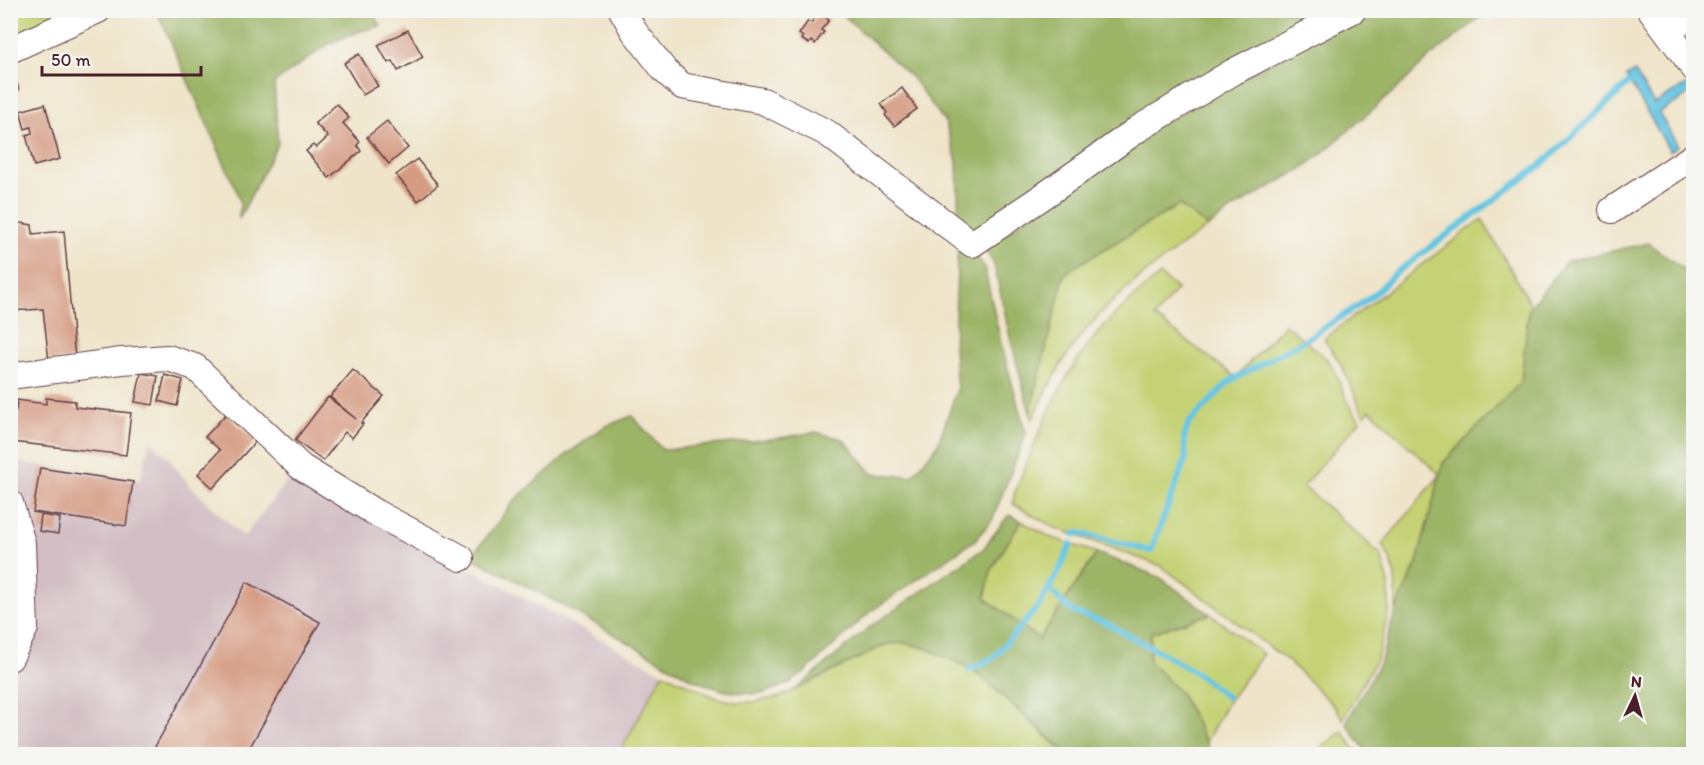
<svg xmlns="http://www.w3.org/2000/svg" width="1704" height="765" font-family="Itim,sans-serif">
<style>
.industrial{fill:#d2bec4}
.green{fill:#c4d274;stroke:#877850;stroke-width:1.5}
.forest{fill:#9bb466;stroke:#726a48;stroke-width:1.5}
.water{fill:#63c4e1;stroke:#567286;stroke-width:1.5}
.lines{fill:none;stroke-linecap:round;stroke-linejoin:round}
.stream{stroke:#63c4e1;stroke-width:6}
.building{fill:#d59b83}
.minor-casing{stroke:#633d43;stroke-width:28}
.minor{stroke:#fff;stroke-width:26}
</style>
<rect width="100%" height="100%" fill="#f6f6f2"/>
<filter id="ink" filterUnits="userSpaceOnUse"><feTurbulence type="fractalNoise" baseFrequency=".0167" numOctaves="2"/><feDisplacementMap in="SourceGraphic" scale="12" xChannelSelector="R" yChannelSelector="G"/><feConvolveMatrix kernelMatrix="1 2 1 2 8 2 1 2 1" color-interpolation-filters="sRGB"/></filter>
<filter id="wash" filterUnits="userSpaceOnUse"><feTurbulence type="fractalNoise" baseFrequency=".008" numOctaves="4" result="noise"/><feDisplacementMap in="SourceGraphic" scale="24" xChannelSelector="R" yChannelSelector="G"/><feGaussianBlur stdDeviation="1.35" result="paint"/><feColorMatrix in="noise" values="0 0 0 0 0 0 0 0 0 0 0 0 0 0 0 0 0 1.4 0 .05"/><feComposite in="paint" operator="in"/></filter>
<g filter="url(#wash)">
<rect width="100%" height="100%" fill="#efe4c9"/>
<!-- industrial -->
<path class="industrial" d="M 150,441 L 166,455 L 189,485 L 236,530 L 245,536 L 293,473 L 663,673 L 619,754 L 11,754 L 10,682 L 38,627 L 32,544 L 11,461 L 140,480 Z"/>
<!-- green -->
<g class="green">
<path d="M 11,11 L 59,11 L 64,22 L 11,45 Z"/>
<path d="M 1179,205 L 1208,227 C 1162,259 1104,301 1072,348 C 1056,370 1044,396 1032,420 L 1030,413 L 1064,275 L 1074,267 Z"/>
<path d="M 1482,219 L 1531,305 L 1529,308 L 1521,382 L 1443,463 L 1417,563 L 1396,610 C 1397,587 1396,564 1382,545 L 1440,475 L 1370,410 L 1364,416 L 1342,366 L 1324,339 Z"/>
<path d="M 1160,275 L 1177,289 L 1155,317 L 1236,377 L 1285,324 L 1326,358 L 1334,369 L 1348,403 L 1360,421 L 1303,486 L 1381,555 L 1389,583 L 1389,612 L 1377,658 L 1343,719 L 1336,708 L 1317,689 L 1288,661 L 1161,566 L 1056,528 L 1013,504 L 1014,495 C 1037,436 1060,376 1102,328 C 1119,309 1141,292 1160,275 Z"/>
<path d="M 1021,521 L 1050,537 L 1097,553 L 1039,639 L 985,598 L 991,570 Z"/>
<path d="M 1210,614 L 1263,654 L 1227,703 L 1206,742 L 1181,694 L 1149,661 L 1151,633 Z"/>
<path d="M 905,643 L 928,649 L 974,670 L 1060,749 L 1056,754 L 619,754 L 663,673 L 717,698 L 736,702 L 754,702 L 780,697 L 887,644 Z"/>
<path d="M 1342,731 L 1358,754 L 1314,754 Z"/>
</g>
<!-- forest -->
<g class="forest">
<path d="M 157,11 L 372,11 L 381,26 L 360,31 L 330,43 L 274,83 L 278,143 L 239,219 L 240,202 L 236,190 Z"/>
<path d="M 839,11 L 1344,11 L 974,233 L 959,224 L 957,161 L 945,122 L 912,78 Z"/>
<path d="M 1362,11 L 1487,11 L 1481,17 L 1429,58 L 1401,85 L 1320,155 L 1303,168 L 1234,208 L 1208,227 L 1179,205 L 1074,267 L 1064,275 L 1030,413 L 1010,337 L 994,264 L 985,250 L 1110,153 Z"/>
<path d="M 958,242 L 976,256 L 984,266 L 1001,343 L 1026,434 L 992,520 L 975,540 L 870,612 L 804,673 L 790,683 L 764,693 L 753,694 L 726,691 L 694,680 L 568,608 L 471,557 L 515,500 L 566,455 L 604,427 L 632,416 L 663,450 L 780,438 L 815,432 L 843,439 L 873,474 L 912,476 L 937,446 L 957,390 L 954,349 Z"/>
<path d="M 1648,243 L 1683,269 L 1693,265 L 1693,754 L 1368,754 L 1346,723 L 1381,660 L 1396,610 L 1417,563 L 1443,463 L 1521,382 L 1529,308 L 1567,261 Z"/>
<path d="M 1010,515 L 1021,521 L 991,570 L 985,598 L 1039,639 L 1097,553 L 1159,577 L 1210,614 L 1151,633 L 1149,661 L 1181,694 L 1212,754 L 1068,754 L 974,670 L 928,649 L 905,643 L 887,644 L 795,690 L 871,626 L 983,549 L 1007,517 Z"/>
</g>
<!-- water -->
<path class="water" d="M 1635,72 L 1654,104 L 1693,81 L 1693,92 L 1659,113 L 1678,146 L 1670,151 L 1626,76 Z"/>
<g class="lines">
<!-- stream -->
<g class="stream">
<path d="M 1074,534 L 1080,533 L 1151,551 L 1186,458 L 1184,438 L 1189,423 L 1230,381 L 1300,343 L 1358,306 L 1379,290 L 1393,275 L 1541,165 L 1633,79 L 1634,81"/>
<path d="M 1049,589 L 1066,606 L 1076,613 L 1104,622 L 1162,653 L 1195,672 L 1227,697"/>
<path d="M 968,670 L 984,663 L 995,656 L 1039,606 L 1061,567 L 1071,544"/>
</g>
</g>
<g id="blocks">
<!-- building -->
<g class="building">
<path d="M 819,12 L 829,20 L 821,30 L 824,32 L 815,44 L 811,41 L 809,44 L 801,39 L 803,37 L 799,34 L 808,21 L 811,23 Z"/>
<path d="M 408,30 L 423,57 L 398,71 L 393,61 L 388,63 L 378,45 Z"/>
<path d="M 359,54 L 378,86 L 363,95 L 344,63 Z"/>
<path d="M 13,70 L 19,90 L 10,93 L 10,71 Z"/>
<path d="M 902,88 L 917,109 L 894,126 L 885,115 L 887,113 L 881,104 Z"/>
<path d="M 45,104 L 60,159 L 34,166 L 26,135 L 32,133 L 31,127 L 25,129 L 20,111 Z"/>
<path d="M 337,104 L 349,118 L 343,123 L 360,142 L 357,145 L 361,151 L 329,178 L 306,151 L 313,145 L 316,148 L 328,137 L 315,123 Z"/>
<path d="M 387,121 L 408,148 L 389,164 L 367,137 Z"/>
<path d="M 417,159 L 438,185 L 418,201 L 396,175 Z"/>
<path d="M 10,221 L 32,225 L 33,234 L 64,231 L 75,359 L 49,361 L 43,309 L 10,311 Z"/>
<path d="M 353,370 L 384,396 L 361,423 L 363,424 L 352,438 L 345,432 L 323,461 L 295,440 L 328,397 L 356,419 L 330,397 Z"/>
<path d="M 141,373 L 158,376 L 153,405 L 135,402 Z"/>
<path d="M 165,375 L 183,380 L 177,406 L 159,401 Z"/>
<path d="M 46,398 L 75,401 L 75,407 L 131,413 L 126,455 L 12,442 L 13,432 L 10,432 L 10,410 L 16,410 L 17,400 L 46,404 Z"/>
<path d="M 226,414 L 256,441 L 213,488 L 198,474 L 220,450 L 205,437 Z"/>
<path d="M 40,468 L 133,482 L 126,526 L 33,512 Z"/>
<path d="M 41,515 L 60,518 L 58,534 L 39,531 Z"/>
<path d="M 247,582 L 320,622 L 246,754 L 151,754 Z"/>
</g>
</g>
</g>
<g filter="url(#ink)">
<use href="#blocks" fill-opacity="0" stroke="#633d43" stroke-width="1.5"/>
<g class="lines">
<!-- minor casing -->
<g class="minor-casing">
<g id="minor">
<path d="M 622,10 L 634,31 L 665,71 L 682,86 L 763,101 L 827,133 L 972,244 L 1048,193 L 1138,129 L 1233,72 L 1353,10"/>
<path d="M 1651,10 L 1694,68"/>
<path d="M 1666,30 L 1694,15"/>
<path d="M 10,50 L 98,10"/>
<path d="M 1612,210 L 1694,156"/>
<path d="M 10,376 L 122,361 L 168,358 L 195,367 L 301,467 L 376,513 L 461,558"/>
<path d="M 10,503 L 22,543 L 25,628 L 10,658"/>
</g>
</g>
<!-- minor -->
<use href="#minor" class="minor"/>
</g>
</g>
<!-- margin -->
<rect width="1704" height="765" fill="none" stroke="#f6f6f2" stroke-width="36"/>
<!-- north arrow -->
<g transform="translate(1635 696) rotate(5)" stroke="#f6f6f2" stroke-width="4.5" paint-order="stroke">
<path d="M0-4.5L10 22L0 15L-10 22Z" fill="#4a1f2b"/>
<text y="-9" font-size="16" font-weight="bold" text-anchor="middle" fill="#4a1f2b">N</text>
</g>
<!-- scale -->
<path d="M42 66v9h159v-9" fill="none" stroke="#4a1f2b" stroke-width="3"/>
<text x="51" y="66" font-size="18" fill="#4a1f2b" stroke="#f6f6f2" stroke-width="4.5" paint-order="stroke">50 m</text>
</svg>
